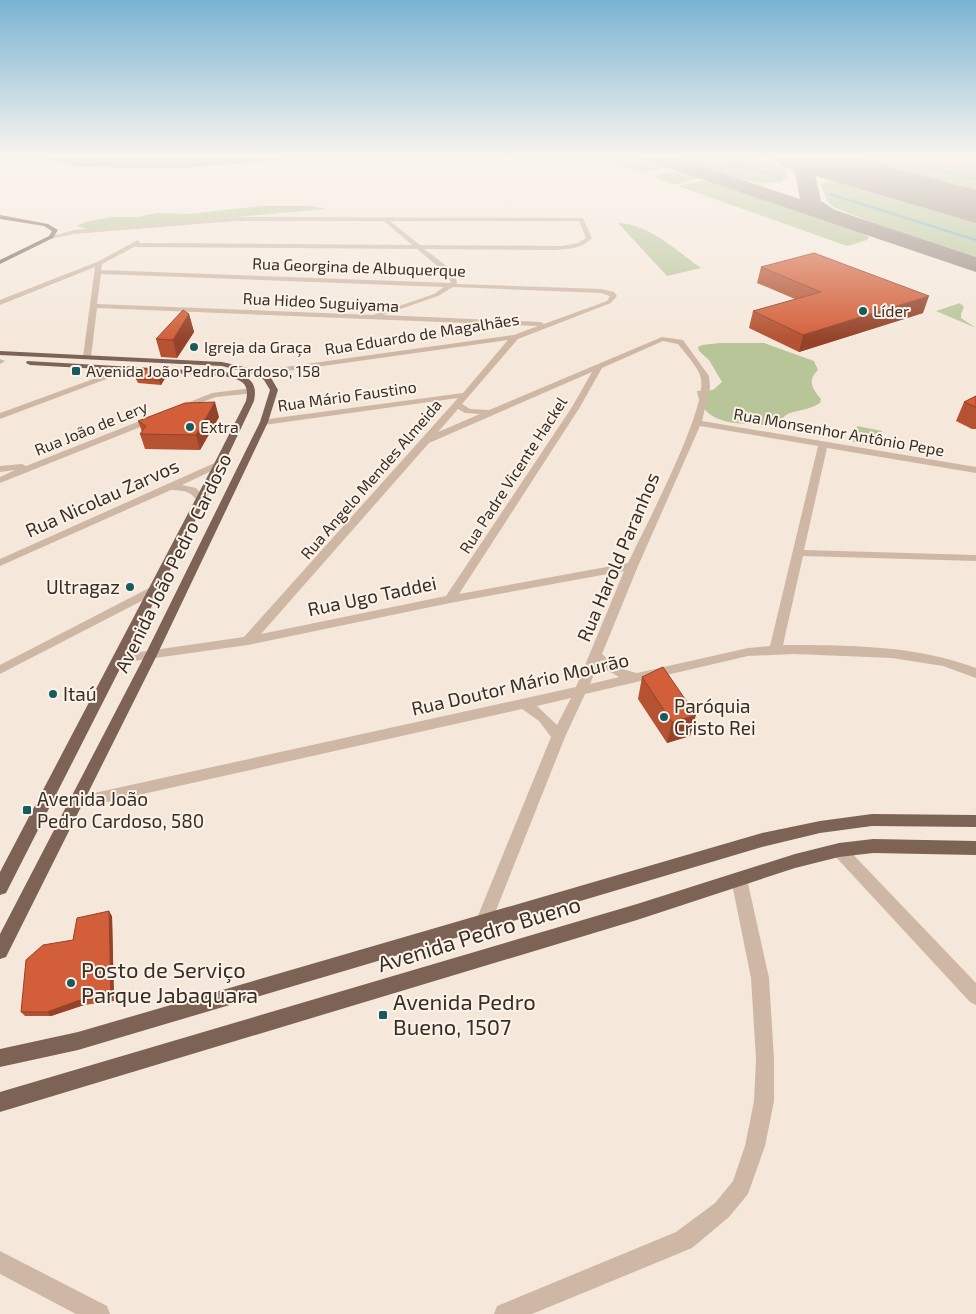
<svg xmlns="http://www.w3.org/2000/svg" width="976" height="1314" font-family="'Exo 2',sans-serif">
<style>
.green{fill:#b7c599}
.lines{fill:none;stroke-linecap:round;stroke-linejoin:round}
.stream{stroke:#76b2b5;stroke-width:2.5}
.taxiway{fill:#978a81;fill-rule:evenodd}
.runway{fill:#978a81;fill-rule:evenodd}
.minor{fill:#ceb8a5;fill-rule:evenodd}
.major{fill:#7d6356;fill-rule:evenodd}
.wall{fill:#b55232}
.shaded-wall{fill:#944229}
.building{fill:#d35f3a;stroke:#944229}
.poi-dot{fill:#185b5f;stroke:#fbf2e8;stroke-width:2}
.labels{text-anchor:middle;stroke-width:4;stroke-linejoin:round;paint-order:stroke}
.far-street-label{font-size:16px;fill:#392d27;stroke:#fbf2e8}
.far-poi-label{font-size:16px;fill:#392d27;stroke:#fbf2e8;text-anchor:start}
.street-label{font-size:19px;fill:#392d27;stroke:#fbf2e8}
.poi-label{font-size:19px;fill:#392d27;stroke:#fbf2e8;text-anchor:start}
.near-street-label{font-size:22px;fill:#392d27;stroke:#fbf2e8}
.near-poi-label{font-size:22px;fill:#392d27;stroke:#fbf2e8;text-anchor:start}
</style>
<rect width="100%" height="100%" fill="#f5e8db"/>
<!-- green -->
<g class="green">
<path d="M 596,156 L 635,156 L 665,168 L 643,173 Z"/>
<path d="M 669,156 L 760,156 L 774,163 L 784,170 L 788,177 C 773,197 689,163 669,156 Z"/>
<path d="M 834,156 L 976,156 L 976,196 Z"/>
<path d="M 676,171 L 699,178 L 674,185 L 651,176 Z"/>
<path d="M 701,181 L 707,181 L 865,234 L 869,237 L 867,240 L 847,246 L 678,186 Z"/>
<path d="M 829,181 L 847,182 L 976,220 L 976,257 L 882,226 L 833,207 L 827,200 L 821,184 Z"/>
<path d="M 261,206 L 311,206 L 326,209 L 91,230 L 79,227 L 78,225 L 89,221 L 112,217 L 137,217 L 157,213 L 188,214 Z"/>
<path d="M 618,223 C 650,224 676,251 701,268 L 667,276 Z"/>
<path d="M 960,303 L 964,307 L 961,314 L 961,318 L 976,328 L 936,311 Z"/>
<path d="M 720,343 L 764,343 L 814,361 L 818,370 C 807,381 812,388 821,399 L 820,403 C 811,409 800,410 790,413 C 784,415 780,422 774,424 C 769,426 761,425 755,424 C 730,424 701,421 697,391 L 713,390 L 722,382 L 709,360 L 699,351 L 698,347 L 702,345 Z"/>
<path d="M 857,426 L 882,431 L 879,447 L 853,442 Z"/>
</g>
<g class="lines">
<!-- stream -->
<g class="stream">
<path d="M 710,156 L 781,178"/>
<path d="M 916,163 L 976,179"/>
<path d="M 830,194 L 976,240"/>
</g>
<!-- taxiway -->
<g class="taxiway">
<path d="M 42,156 L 280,156 L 277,160 L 271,161 L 180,168 L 81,167 L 45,160 Z"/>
<path d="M 642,156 L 670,156 L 800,199 L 795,172 L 778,156 L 799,156 L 814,170 L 821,201 L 835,210 L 976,257 L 976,272 L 645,160 Z"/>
</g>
<!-- runway -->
<path class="runway" d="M 775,156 L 851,156 L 976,190 L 976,223 L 782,166 Z"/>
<!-- minor -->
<g class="minor">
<path d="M 236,217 L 583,218 L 592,238 C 583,248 569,249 556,250 L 424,249 C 434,257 457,270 457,284 L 601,289 L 614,292 L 617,296 L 611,303 L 518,339 L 462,404 L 470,409 L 489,410 L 662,337 L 683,340 L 709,376 L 710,387 L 702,421 L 976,467 L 976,473 L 827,448 L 804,550 L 976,555 L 976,561 L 803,556 L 783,645 C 847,645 915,645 976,668 L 976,678 L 943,666 L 892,658 L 794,654 L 748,656 L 585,694 L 565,737 L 491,923 L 489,928 L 483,931 L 477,928 L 475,923 L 551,737 L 539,721 L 522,709 L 76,809 L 71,807 L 69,803 L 71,799 L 76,797 L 576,687 L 624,571 L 450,603 L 248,645 L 119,663 L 115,662 L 113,659 L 119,655 L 244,637 L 458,398 L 264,425 L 261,424 L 261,420 L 463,393 L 508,340 L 259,375 L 256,375 L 256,371 L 514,335 L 538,326 L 97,308 L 91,357 L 87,359 L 83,357 L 95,267 L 0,305 L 0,300 L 10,296 L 97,262 L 138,240 L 140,243 L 412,245 L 384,221 L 236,221 L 74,234 L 51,239 L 48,237 L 74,230 ZM 390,221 L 579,221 L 586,238 L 578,243 L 562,246 L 420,245 ZM 134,247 L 417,249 L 448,275 L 451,283 L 101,270 L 102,264 ZM 101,274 L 444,287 L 434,294 L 373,315 L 97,304 ZM 453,287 L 601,293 L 610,296 L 607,301 L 544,324 L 541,322 L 383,315 L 438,296 ZM 663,341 L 678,344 C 684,352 700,369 701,379 C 707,410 644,529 628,563 L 459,594 L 580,407 L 602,368 ZM 592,372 L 572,407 L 446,596 L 261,634 L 429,443 ZM 458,409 L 465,413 L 480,414 L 438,432 ZM 700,426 L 818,446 L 770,646 L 748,648 L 637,673 C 623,670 612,664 602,654 L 638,566 ZM 598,665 L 619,677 L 590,684 ZM 571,698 L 557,725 L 537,706 Z"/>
<path d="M 0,359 L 5,361 L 0,364 Z"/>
<path d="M 129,366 L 136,368 L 0,419 L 0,413 Z"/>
<path d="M 252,388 L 255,389 L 255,393 L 216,397 L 176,412 L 172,409 L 212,393 Z"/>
<path d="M 155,415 L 158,416 L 158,420 L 0,483 L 0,477 L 15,470 L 0,472 L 0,466 L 22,464 L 26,466 Z"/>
<path d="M 219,461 L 224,464 L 222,466 L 182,485 L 196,488 L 206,499 L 205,501 L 197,501 C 190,490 183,491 171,490 L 0,566 L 0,559 Z"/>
<path d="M 155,585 L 159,586 L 161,589 L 159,592 L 0,674 L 0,665 Z"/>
<path d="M 839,843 L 844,845 L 976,983 L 976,1005 L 970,1002 L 834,855 L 831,850 L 834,845 Z"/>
<path d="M 739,872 L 745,874 L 747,879 L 769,978 L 774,1059 L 774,1101 L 765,1146 L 748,1194 L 729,1217 L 692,1248 L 532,1314 L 494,1314 L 497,1306 L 676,1232 L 715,1203 L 733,1181 L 745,1146 L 754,1101 L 756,1059 L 751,978 L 731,879 L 733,874 Z"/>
<path d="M 0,1251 L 107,1306 L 110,1314 L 76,1314 L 0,1274 Z"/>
</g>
<!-- major -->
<g class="major">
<path d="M 0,215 L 48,224 L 58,230 L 53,238 L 0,264 L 0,260 L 49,236 L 52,231 L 44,226 L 0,219 Z"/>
<path d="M 0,351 L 222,362 L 262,371 L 270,376 L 278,390 L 268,422 L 157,655 L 6,957 L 0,959 L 0,934 L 145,655 L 260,422 L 270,390 L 264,380 L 256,375 L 222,366 L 0,355 Z"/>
<path d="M 27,361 L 224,372 C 243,375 259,377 254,401 L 224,464 L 6,893 L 0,895 L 0,872 L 214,464 L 246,401 C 250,382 241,380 224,376 L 30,365 L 26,363 Z"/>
<path d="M 872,814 L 976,815 L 976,827 L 872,826 L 820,833 L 762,847 L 78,1050 L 0,1067 L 0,1049 L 78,1032 L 762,833 L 820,821 Z"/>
<path d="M 873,839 L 976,841 L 976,855 L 873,853 L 839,857 L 795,868 L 637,920 L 0,1112 L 0,1092 L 637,904 L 795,854 L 839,843 Z"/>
</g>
</g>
<!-- wall -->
<g class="wall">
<path d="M 761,267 L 923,313 L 799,352 L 749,328 L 753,311 L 795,299 L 757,283 Z"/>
<path d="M 189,314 L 194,332 L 177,358 L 161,357 L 156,339 Z"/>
<path d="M 166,370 L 167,375 L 161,385 L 138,383 L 136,379 Z"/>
<path d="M 976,396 L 976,429 L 972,429 L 956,421 L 964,402 Z"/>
<path d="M 219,417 L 200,450 L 145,449 L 140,434 L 142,432 L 138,421 Z"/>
<path d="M 642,677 L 690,736 L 667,743 L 638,699 Z"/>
<path d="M 112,916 L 114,1001 L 84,1005 L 51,1016 L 25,1016 L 21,1012 L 73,940 Z"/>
</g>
<!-- shaded-wall -->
<g class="shaded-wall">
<path d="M 929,296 L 923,313 L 799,352 L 803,335 Z"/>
<path d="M 189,314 L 194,332 L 177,358 L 173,340 Z"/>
<path d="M 166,370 L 167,375 L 161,385 L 159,380 Z"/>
<path d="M 215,402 L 219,417 L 200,450 L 196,435 Z"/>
<path d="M 696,715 L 690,736 L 667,743 L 672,722 Z"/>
<path d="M 109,911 L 112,916 L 114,1001 L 111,997 Z"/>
<path d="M 80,1000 L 84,1005 L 51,1016 L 47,1012 Z"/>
</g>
<!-- building -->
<g class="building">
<path d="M 814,253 L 929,296 L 803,335 L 753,311 L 821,292 L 761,267 Z"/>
<path d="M 183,310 L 189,314 L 173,340 L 156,339 Z"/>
<path d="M 145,369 L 166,370 L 159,380 L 136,379 Z"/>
<path d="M 976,396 L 976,407 L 964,402 Z"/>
<path d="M 215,402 L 196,435 L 140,434 L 146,426 L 138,421 L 185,403 Z"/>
<path d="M 663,667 L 696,715 L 672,722 L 642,677 Z"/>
<path d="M 109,911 L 111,997 L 80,1000 L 47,1012 L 21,1012 L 26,960 L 43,945 L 73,940 L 77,918 Z"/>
</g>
<!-- sky -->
<linearGradient id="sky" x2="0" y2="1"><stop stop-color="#7ab3d4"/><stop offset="0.46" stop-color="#faf5ef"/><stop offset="1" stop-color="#faf5ef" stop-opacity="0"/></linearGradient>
<rect width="976" height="340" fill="url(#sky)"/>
<!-- markers -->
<g class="poi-dot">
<circle cx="863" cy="311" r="5"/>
<circle cx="194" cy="347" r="5"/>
<rect x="71" y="366" width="10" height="10" rx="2.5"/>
<circle cx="190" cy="427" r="5"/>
<circle cx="130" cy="587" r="5"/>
<circle cx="53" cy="694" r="5"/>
<circle cx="664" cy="717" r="5"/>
<rect x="22" y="805" width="10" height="10" rx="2.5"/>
<circle cx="71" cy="983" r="5"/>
<rect x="378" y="1010" width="10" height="10" rx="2.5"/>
</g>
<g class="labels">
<!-- far-street labels -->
<g class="far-street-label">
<text transform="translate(359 267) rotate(2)" y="6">Rua Georgina de Albuquerque</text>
<text transform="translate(321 302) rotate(3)" y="6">Rua Hideo Suguiyama</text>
<text transform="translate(422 334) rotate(-9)" y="6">Rua Eduardo de Magalhães</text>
<text transform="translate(347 396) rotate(-8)" y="6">Rua Mário Faustino</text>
<text transform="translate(91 428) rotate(-22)" y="6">Rua João de Lery</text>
<text transform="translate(839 432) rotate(10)" y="6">Rua Monsenhor Antônio Pepe</text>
<text transform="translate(513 475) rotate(-57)" y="6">Rua Padre Vicente Hackel</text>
<text transform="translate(371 479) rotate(-49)" y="6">Rua Angelo Mendes Almeida</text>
</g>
<!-- far-poi labels -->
<g class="far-poi-label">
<text x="873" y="317">Líder</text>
<text x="204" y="353">Igreja da Graça</text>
<text x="86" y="377">Avenida João Pedro Cardoso, 158</text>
<text x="200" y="433">Extra</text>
</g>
<!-- street labels -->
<g class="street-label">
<text transform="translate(102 498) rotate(-24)" y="7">Rua Nicolau Zarvos</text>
<text transform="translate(618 557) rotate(-67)" y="7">Rua Harold Paranhos</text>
<text transform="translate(173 563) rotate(-64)" y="7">Avenida João Pedro Cardoso</text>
<text transform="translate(372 596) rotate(-12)" y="7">Rua Ugo Taddei</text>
<text transform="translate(520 684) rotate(-13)" y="7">Rua Doutor Mário Mourão</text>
</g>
<!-- poi labels -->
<g class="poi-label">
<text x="120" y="594" text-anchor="end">Ultragaz</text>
<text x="63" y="701">Itaú</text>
<text x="674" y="713">Paróquia<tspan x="674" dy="22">Cristo Rei</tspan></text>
<text x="37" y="806">Avenida João<tspan x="37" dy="22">Pedro Cardoso, 580</tspan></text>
</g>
<!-- near-street labels -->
<g class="near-street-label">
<text transform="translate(479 934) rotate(-17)" y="8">Avenida Pedro Bueno</text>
</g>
<!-- near-poi labels -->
<g class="near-poi-label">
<text x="81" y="978">Posto de Serviço<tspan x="81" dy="25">Parque Jabaquara</tspan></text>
<text x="393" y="1010">Avenida Pedro<tspan x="393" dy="25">Bueno, 1507</tspan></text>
</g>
</g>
</svg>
